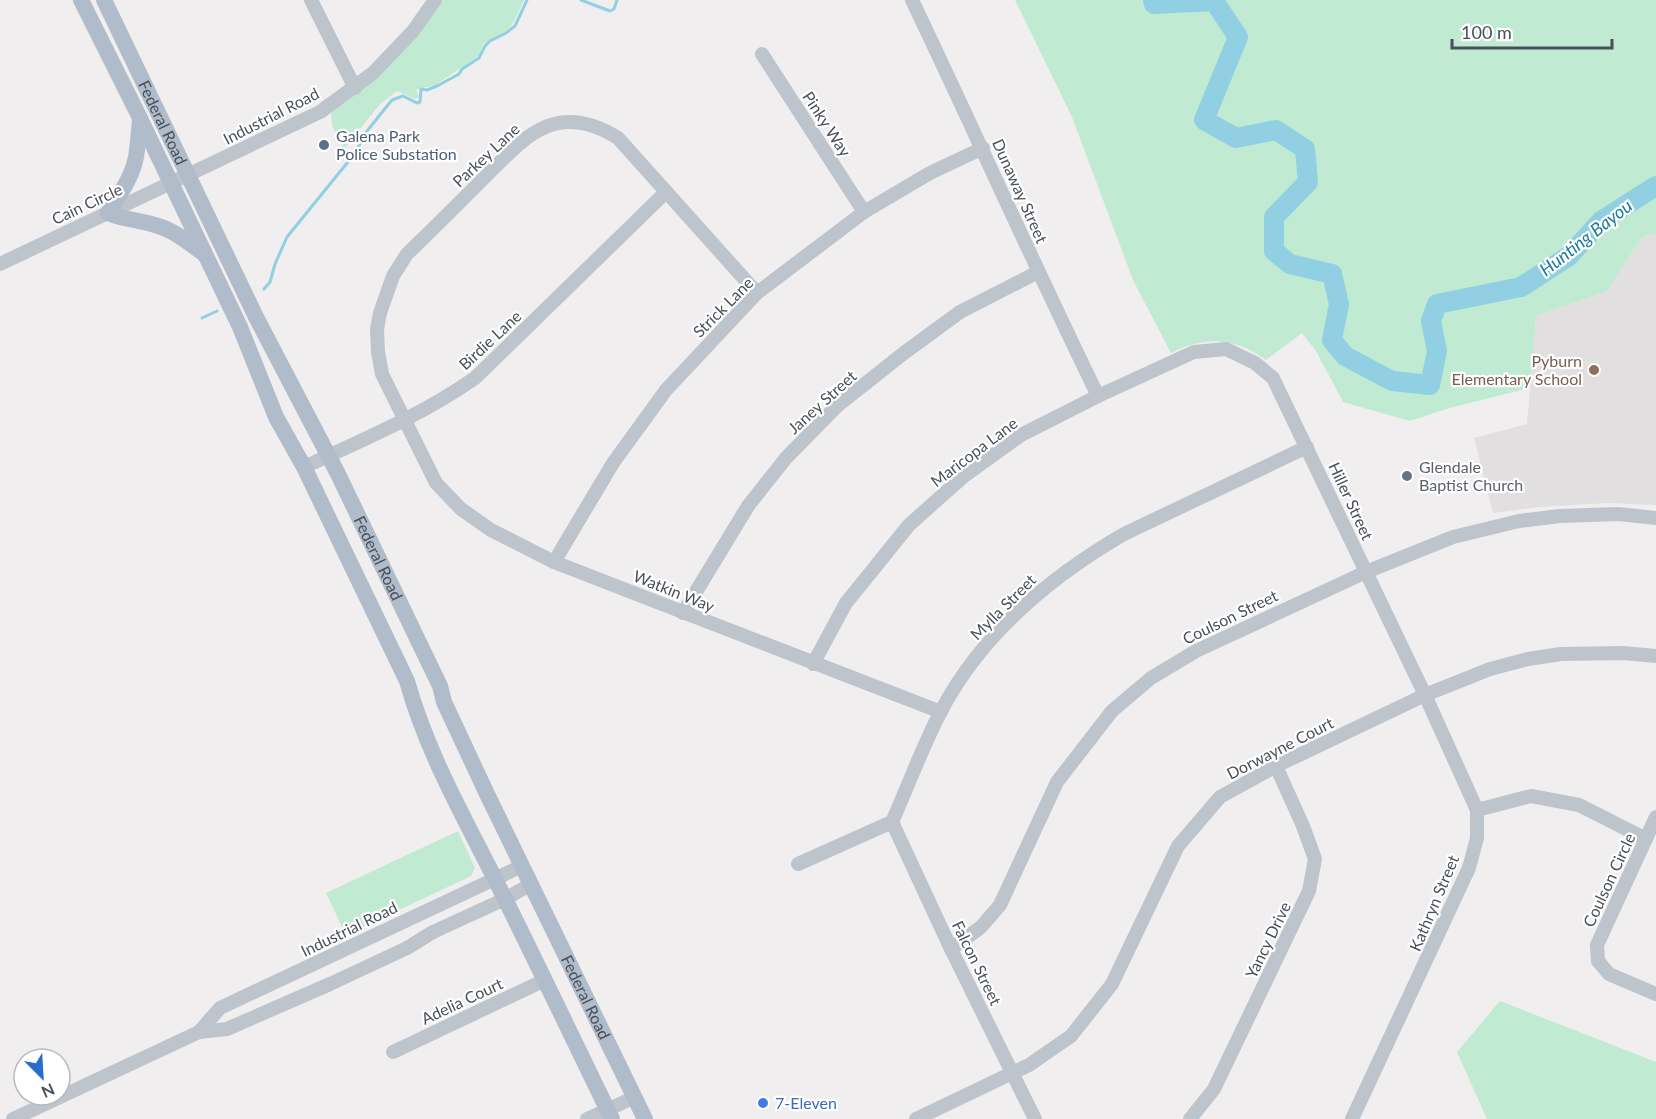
<svg xmlns="http://www.w3.org/2000/svg" width="1656" height="1119" font-family="Lato,sans-serif">
<style>
.education{fill:#e1dfdf}
.green{fill:#c0ead2}
.lines{fill:none;stroke-linecap:round;stroke-linejoin:round}
.stream{stroke:#91cfe3;stroke-width:3}
.river{stroke:#91cfe3;stroke-width:20}
.minor{stroke:#bdc4cb;stroke-width:14}
.major{stroke:#b0bcca;stroke-width:16}
.service-dot{fill:#5c6f8a;stroke:#fff;stroke-width:2}
.education-dot{fill:#8d6e63;stroke:#fff;stroke-width:2}
.worship-dot{fill:#6b7280;stroke:#fff;stroke-width:2}
.shop-dot{fill:#3f7fe0;stroke:#fff;stroke-width:2}
.labels{text-anchor:middle;stroke-width:4.5;stroke-linejoin:round;paint-order:stroke}
.street-label{font-size:16px;fill:#485059;stroke:#fff}
.service-label{font-size:16px;fill:#4e5e75;stroke:#fff;text-anchor:start}
.education-label{font-size:16px;fill:#785e54;stroke:#fff;text-anchor:end}
.worship-label{font-size:16px;fill:#5b616d;stroke:#fff;text-anchor:start}
.shop-label{font-size:16px;fill:#366cbe;stroke:#fff;text-anchor:start}
.water-label{font-size:18px;font-style:italic;fill:#197a9a;stroke:#fff}
</style>
<rect width="100%" height="100%" fill="#f0eeee"/>
<!-- education -->
<path class="education" d="M 1656,233 L 1656,505 L 1608,503 L 1540,507 L 1493,513 L 1474,438 L 1527,424 L 1536,316 L 1607,291 L 1642,237 Z"/>
<!-- green -->
<g class="green">
<path d="M 443,0 L 524,0 L 512,25 L 506,31 L 483,44 L 479,55 L 474,59 L 437,84 L 416,90 L 419,97 L 415,99 L 397,91 L 380,104 L 344,149 L 332,125 L 331,112 C 374,85 415,42 443,0 Z"/>
<path d="M 1015,0 L 1656,0 L 1656,233 L 1642,237 L 1607,291 L 1536,316 L 1530,388 L 1446,409 L 1410,421 L 1343,402 L 1316,351 L 1302,333 L 1266,360 C 1234,337 1206,336 1171,353 L 1133,280 L 1072,117 Z"/>
<path d="M 458,831 L 475,868 L 471,876 L 346,935 L 326,893 Z"/>
<path d="M 1500,1001 L 1656,1062 L 1656,1119 L 1487,1119 L 1457,1052 Z"/>
</g>
<g class="lines">
<!-- stream -->
<g class="stream">
<path d="M 581,0 L 610,11 L 614,9 L 617,0"/>
<path d="M 264,289 L 270,282 L 275,264 L 287,237 L 356,152 L 364,135 L 383,111 L 392,100 L 403,96 L 417,103 L 420,102 L 421,89 L 427,90 L 439,85 L 459,74 L 462,69 L 479,58 L 485,46 L 490,41 L 506,33 L 515,26 L 527,0"/>
<path d="M 202,318 L 217,311"/>
</g>
<!-- river -->
<path class="river" d="M 1153,0 L 1154,4 L 1214,1 L 1238,37 L 1204,120 L 1236,138 L 1276,130 L 1305,149 L 1308,182 L 1274,217 L 1274,251 L 1290,264 L 1332,274 L 1339,304 L 1332,340 L 1345,356 L 1392,381 L 1430,385 L 1437,351 L 1431,321 L 1437,304 L 1521,287 L 1569,256 L 1601,221 L 1656,186"/>
<!-- minor -->
<g class="minor">
<path d="M 311,0 L 355,88"/>
<path d="M 912,0 C 975,132 1034,265 1098,396"/>
<path d="M 762,54 L 864,212"/>
<path d="M 0,264 L 320,112 L 373,73 L 413,31 L 435,0"/>
<path d="M 757,293 L 618,138 C 552,97 521,142 477,185 C 454,208 431,231 407,254 L 393,276 L 380,313 L 377,329 L 378,352 L 382,374 L 436,483 L 461,509 L 491,530 L 554,562 L 941,712"/>
<path d="M 304,467 C 363,440 422,415 475,378 L 666,192"/>
<path d="M 554,562 L 613,463 L 666,390 L 757,293 L 864,212 L 930,173 L 983,148"/>
<path d="M 683,613 L 748,506 L 786,458 L 837,406 L 904,353 L 960,312 L 1038,272"/>
<path d="M 813,664 L 846,603 L 909,525 L 964,476 L 1021,435 L 1098,396 L 1194,352 L 1226,349 L 1255,363 L 1273,378 L 1425,695 L 1477,810 L 1477,838 L 1469,868 L 1352,1119"/>
<path d="M 1477,810 L 1531,796 L 1579,805 L 1646,839"/>
<path d="M 1656,817 L 1597,945 L 1598,961 L 1609,974 L 1656,994"/>
<path d="M 892,822 L 951,949 L 1035,1119"/>
<path d="M 798,864 L 892,822 C 908,786 922,748 940,713 C 980,636 1050,577 1124,534 L 1307,447"/>
<path d="M 951,949 L 981,927 L 1000,905 L 1057,782 L 1112,711 L 1151,678 L 1196,651 L 1366,572 L 1453,537 L 1519,521 L 1560,516 L 1618,514 L 1656,518"/>
<path d="M 199,1032 L 220,1008 L 522,866"/>
<path d="M 393,1052 L 545,980"/>
<path d="M 13,1119 L 199,1032 L 227,1029 L 330,984 L 407,948 L 433,932 L 505,899 L 531,884"/>
<path d="M 587,1119 L 635,1097"/>
<path d="M 916,1119 L 1029,1065 L 1071,1036 L 1112,984 L 1178,846 L 1220,797 L 1276,766 L 1425,695 L 1490,669 L 1528,659 L 1561,654 L 1623,653 L 1656,656"/>
<path d="M 1190,1119 L 1214,1089 L 1309,891 L 1315,859 L 1303,826 L 1276,766"/>
</g>
<!-- major -->
<g class="major">
<path d="M 81,0 L 137,112 L 240,327 L 276,417 L 304,467 L 407,681 C 427,753 465,819 498,885 C 537,963 574,1041 612,1119"/>
<path id="s1" d="M 104,0 L 256,317 L 338,474 L 440,686 L 444,702 L 487,794 L 645,1119"/>
<path d="M 140,119 C 139,132 138,145 136,157 C 132,178 119,195 108,213 C 125,220 141,220 158,226 C 175,231 189,243 203,253"/>
</g>
</g>
<!-- markers -->
<circle class="service-dot" cx="324" cy="145" r="6"/>
<circle class="education-dot" cx="1594" cy="370" r="6"/>
<circle class="worship-dot" cx="1407" cy="476" r="6"/>
<circle class="shop-dot" cx="763" cy="1103" r="6"/>
<g class="labels">
<!-- street labels -->
<g class="street-label">
<text transform="translate(271 116) rotate(-27)" y="6">Industrial Road</text>
<text dy="6" stroke="none"><textPath href="#s1" startOffset="136">Federal Road</textPath></text>
<text transform="translate(827 124) rotate(57)" y="6">Pinky Way</text>
<text transform="translate(486 155) rotate(-43)" y="6">Parkey Lane</text>
<text transform="translate(1020 191) rotate(66)" y="6">Dunaway Street</text>
<text transform="translate(87 204) rotate(-25)" y="6">Cain Circle</text>
<text transform="translate(723 307) rotate(-45)" y="6">Strick Lane</text>
<text transform="translate(490 340) rotate(-43)" y="6">Birdie Lane</text>
<text transform="translate(822 402) rotate(-42)" y="6">Janey Street</text>
<text transform="translate(974 452) rotate(-37)" y="6">Maricopa Lane</text>
<text transform="translate(1351 501) rotate(65)" y="6">Hiller Street</text>
<text dy="6" stroke="none"><textPath href="#s1" startOffset="622">Federal Road</textPath></text>
<text transform="translate(674 591) rotate(22)" y="6">Watkin Way</text>
<text transform="translate(1003 607) rotate(-45)" y="6">Mylla Street</text>
<text transform="translate(1230 617) rotate(-26)" y="6">Coulson Street</text>
<text transform="translate(1280 748) rotate(-27)" y="6">Dorwayne Court</text>
<text transform="translate(1609 880) rotate(-65)" y="6">Coulson Circle</text>
<text transform="translate(1434 903) rotate(-67)" y="6">Kathryn Street</text>
<text transform="translate(349 929) rotate(-26)" y="6">Industrial Road</text>
<text transform="translate(1268 940) rotate(-64)" y="6">Yancy Drive</text>
<text transform="translate(977 963) rotate(64)" y="6">Falcon Street</text>
<text dy="6" stroke="none"><textPath href="#s1" startOffset="1108">Federal Road</textPath></text>
<text transform="translate(462 1001) rotate(-25)" y="6">Adelia Court</text>
</g>
<!-- service labels -->
<g class="service-label">
<text x="336" y="142">Galena Park<tspan x="336" dy="18">Police Substation</tspan></text>
</g>
<!-- education labels -->
<g class="education-label">
<text x="1582" y="367">Pyburn<tspan x="1582" dy="18">Elementary School</tspan></text>
</g>
<!-- worship labels -->
<g class="worship-label">
<text x="1419" y="473">Glendale<tspan x="1419" dy="18">Baptist Church</tspan></text>
</g>
<!-- shop labels -->
<g class="shop-label">
<text x="775" y="1109">7-Eleven</text>
</g>
<!-- water labels -->
<g class="water-label">
<text transform="translate(1586 238) rotate(-38)" y="6">Hunting Bayou</text>
</g>
</g>
<!-- north arrow -->
<g transform="translate(42 1077) rotate(156)"><circle r="28" fill="#ffffff" stroke="#b6b9bd" stroke-width="1.5"/>
<path d="M0-4.5L10 22L0 15L-10 22Z" fill="#2a6bce"/>
<text y="-9" font-size="16" font-weight="bold" text-anchor="middle" fill="#485059">N</text>
</g>
<!-- scale -->
<path d="M1452 39v9h160v-9" fill="none" stroke="#485059" stroke-width="3"/>
<text x="1461" y="39" font-size="18" fill="#485059" stroke="#ffffff" stroke-width="4.5" paint-order="stroke">100 m</text>
</svg>
